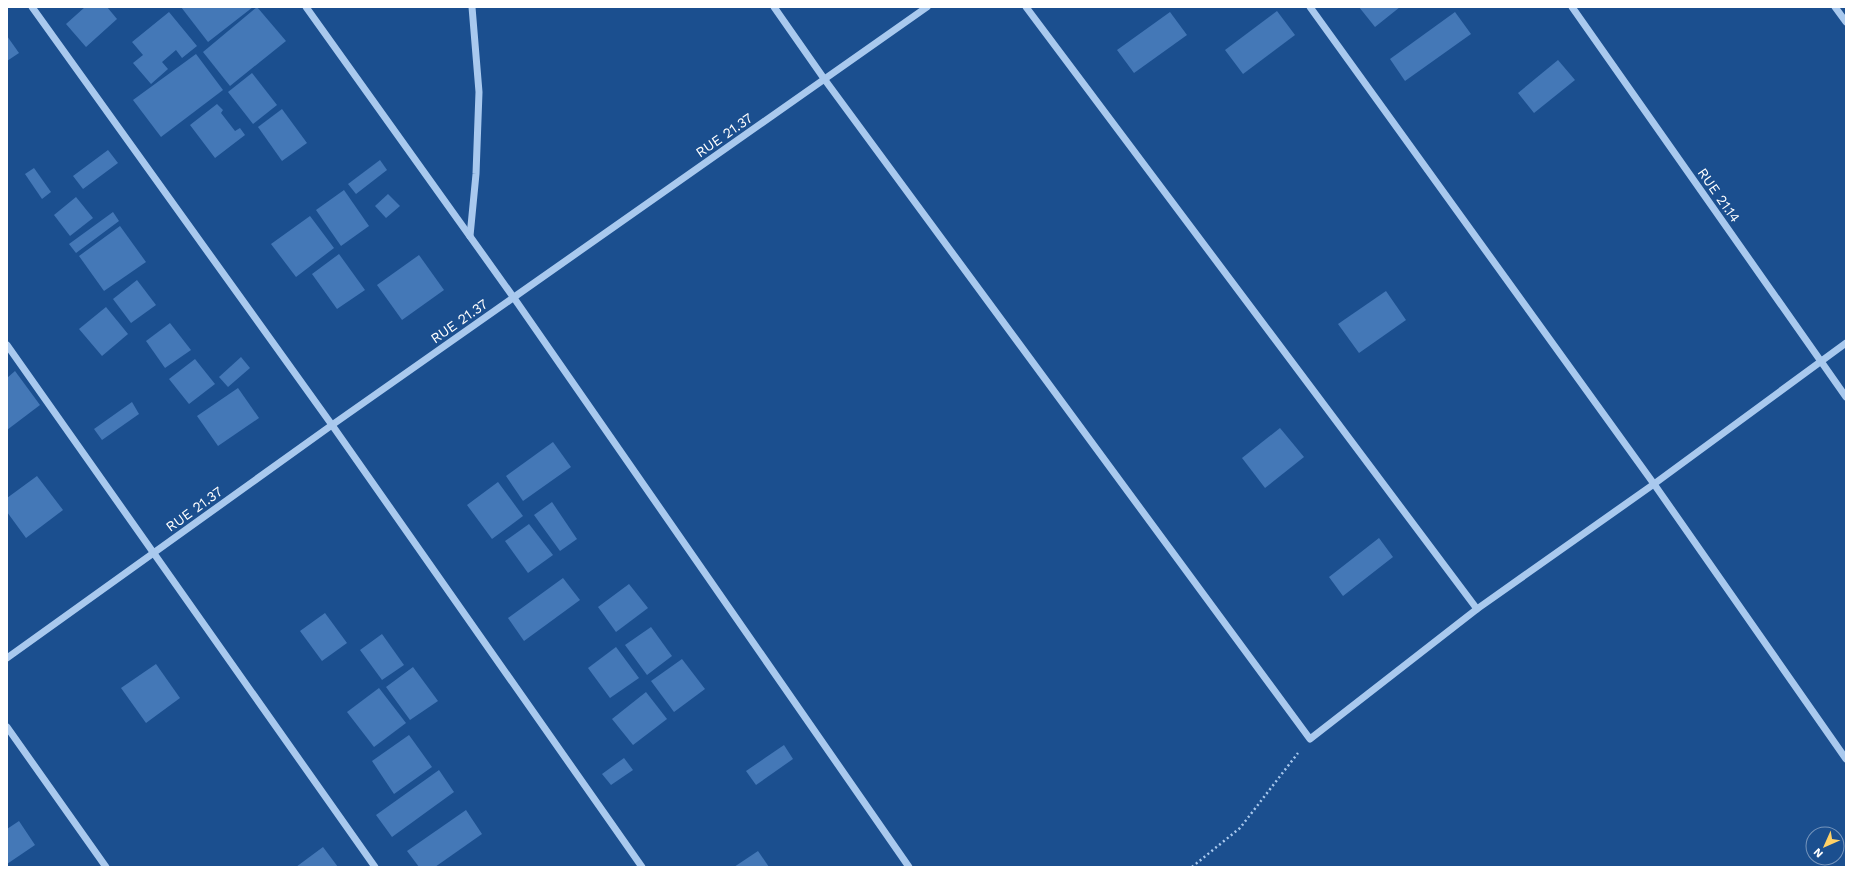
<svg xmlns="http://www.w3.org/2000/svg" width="1853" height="874" font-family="'Work Sans',sans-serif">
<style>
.building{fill:#4478b7}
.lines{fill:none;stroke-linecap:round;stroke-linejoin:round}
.path{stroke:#a9c9ee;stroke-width:2.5;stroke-dasharray:2 3;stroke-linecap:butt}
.minor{stroke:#a9c9ee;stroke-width:7}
.labels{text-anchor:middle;stroke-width:3;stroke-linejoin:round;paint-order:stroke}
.street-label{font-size:14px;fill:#fff;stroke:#1b4f8f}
</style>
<rect width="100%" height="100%" fill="#1b4f8f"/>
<!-- building -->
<g class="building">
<path d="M 85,7 L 107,7 L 117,19 L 86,47 L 66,24 Z"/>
<path d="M 181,7 L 253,7 L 208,42 Z"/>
<path d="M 257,7 L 286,41 L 230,86 L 203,52 Z"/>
<path d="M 1359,7 L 1400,7 L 1375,27 Z"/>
<path d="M 1277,11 L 1295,35 L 1243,74 L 1225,50 Z"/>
<path d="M 169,12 L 197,46 L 182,58 L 176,50 L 162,62 L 168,69 L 151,84 L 133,63 L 143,55 L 132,42 Z"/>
<path d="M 1170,12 L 1187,35 L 1134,73 L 1117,50 Z"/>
<path d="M 1455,12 L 1471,34 L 1405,81 L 1390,59 Z"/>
<path d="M 7,36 L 19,53 L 7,61 Z"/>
<path d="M 196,54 L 223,90 L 161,137 L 133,100 Z"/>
<path d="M 1558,60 L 1575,80 L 1534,113 L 1518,93 Z"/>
<path d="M 252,73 L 277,105 L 253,124 L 228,92 Z"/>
<path d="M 217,104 L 223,110 L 221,113 L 235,131 L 240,128 L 245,135 L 215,158 L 190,125 Z"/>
<path d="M 282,109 L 307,143 L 282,161 L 258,127 Z"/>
<path d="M 108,150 L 118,163 L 83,189 L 73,176 Z"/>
<path d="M 380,160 L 387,170 L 356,194 L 348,184 Z"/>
<path d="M 34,168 L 51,192 L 42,199 L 25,174 Z"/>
<path d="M 344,190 L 369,226 L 341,246 L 316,210 Z"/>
<path d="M 388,194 L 400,206 L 386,218 L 375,206 Z"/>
<path d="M 76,197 L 93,218 L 70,236 L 54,215 Z"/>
<path d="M 113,212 L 119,221 L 76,253 L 69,244 Z"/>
<path d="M 310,216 L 334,248 L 296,277 L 271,244 Z"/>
<path d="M 120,226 L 146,262 L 104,291 L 79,256 Z"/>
<path d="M 339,254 L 365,290 L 337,309 L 312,274 Z"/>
<path d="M 419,255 L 444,290 L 402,320 L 377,285 Z"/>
<path d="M 137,280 L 156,305 L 131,323 L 113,299 Z"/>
<path d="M 1386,291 L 1406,320 L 1359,353 L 1338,324 Z"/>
<path d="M 106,307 L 128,334 L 102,356 L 79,329 Z"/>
<path d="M 170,323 L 191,350 L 165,368 L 146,341 Z"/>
<path d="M 241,357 L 250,368 L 228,387 L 219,377 Z"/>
<path d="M 195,359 L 215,384 L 189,404 L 169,379 Z"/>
<path d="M 15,371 L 40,405 L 7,430 L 7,378 Z"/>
<path d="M 238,388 L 259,418 L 218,446 L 197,416 Z"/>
<path d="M 132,402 L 139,414 L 102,440 L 94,429 Z"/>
<path d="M 1280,428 L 1304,457 L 1265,488 L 1242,458 Z"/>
<path d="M 553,442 L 571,467 L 523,501 L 506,476 Z"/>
<path d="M 37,476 L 63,510 L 26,538 L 7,512 L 7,498 Z"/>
<path d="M 498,482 L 523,516 L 492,539 L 467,505 Z"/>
<path d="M 552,502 L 577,539 L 560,551 L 534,515 Z"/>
<path d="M 529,524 L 553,555 L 528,573 L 505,541 Z"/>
<path d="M 1379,538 L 1393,557 L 1343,596 L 1329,577 Z"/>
<path d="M 563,578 L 580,600 L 524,641 L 508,618 Z"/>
<path d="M 629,584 L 648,608 L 616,632 L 598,607 Z"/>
<path d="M 325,613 L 347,643 L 322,661 L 300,631 Z"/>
<path d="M 651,627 L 672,656 L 647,675 L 625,645 Z"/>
<path d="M 382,634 L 404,665 L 382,680 L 360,650 Z"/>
<path d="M 616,647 L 639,678 L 610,698 L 588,668 Z"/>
<path d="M 682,659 L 705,689 L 674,712 L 651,681 Z"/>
<path d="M 156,664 L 180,698 L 146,723 L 121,688 Z"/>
<path d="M 413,667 L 438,701 L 410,720 L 386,687 Z"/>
<path d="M 379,688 L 406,723 L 374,747 L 347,712 Z"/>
<path d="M 646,692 L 667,719 L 633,745 L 612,719 Z"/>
<path d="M 409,735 L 432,767 L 394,794 L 372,761 Z"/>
<path d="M 784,745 L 793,759 L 756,785 L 746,771 Z"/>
<path d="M 624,758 L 633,770 L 611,785 L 602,774 Z"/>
<path d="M 439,770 L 454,792 L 392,837 L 376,815 Z"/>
<path d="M 466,810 L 482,834 L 435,867 L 419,867 L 407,851 Z"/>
<path d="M 19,821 L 35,845 L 7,864 L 7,829 Z"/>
<path d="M 323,847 L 338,867 L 296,867 Z"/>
<path d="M 758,851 L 769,867 L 734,867 Z"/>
</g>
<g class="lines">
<!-- path -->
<path class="path" d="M 1192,867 L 1240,828 L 1298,753"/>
<!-- minor -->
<g class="minor">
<path d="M 32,7 L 332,425 L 642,867"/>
<path d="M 306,7 L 514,298 L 909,867"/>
<path d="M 774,7 L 825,80 L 1310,739 L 1477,609 L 1654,484 L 1846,343"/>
<path d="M 1026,7 L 1477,609"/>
<path d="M 1310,7 L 1654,484 L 1846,759"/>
<path d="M 1572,7 L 1846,397"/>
<path d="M 1835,7 L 1846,22"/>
<path d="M 470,236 L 476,174 L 479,92 L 472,7"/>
<path d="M 7,345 L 375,867"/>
<path d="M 7,658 L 332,425 L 927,7"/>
<path d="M 7,727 L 106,867"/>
</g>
</g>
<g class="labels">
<!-- street labels -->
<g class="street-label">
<text transform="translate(724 135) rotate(-35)" y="5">RUE 21.37</text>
<text transform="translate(1719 195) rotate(55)" y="5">RUE 21.14</text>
<text transform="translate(459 321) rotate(-35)" y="5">RUE 21.37</text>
<text transform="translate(194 509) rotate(-36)" y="5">RUE 21.37</text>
</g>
</g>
<!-- border -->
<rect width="1853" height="874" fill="none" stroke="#ffffff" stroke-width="16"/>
<!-- north arrow -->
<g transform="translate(1825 846) rotate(225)"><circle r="19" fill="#1b4f8f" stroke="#7695bc"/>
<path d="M0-3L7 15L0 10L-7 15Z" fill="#ffd166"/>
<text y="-6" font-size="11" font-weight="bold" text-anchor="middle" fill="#ffffff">N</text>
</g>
</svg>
